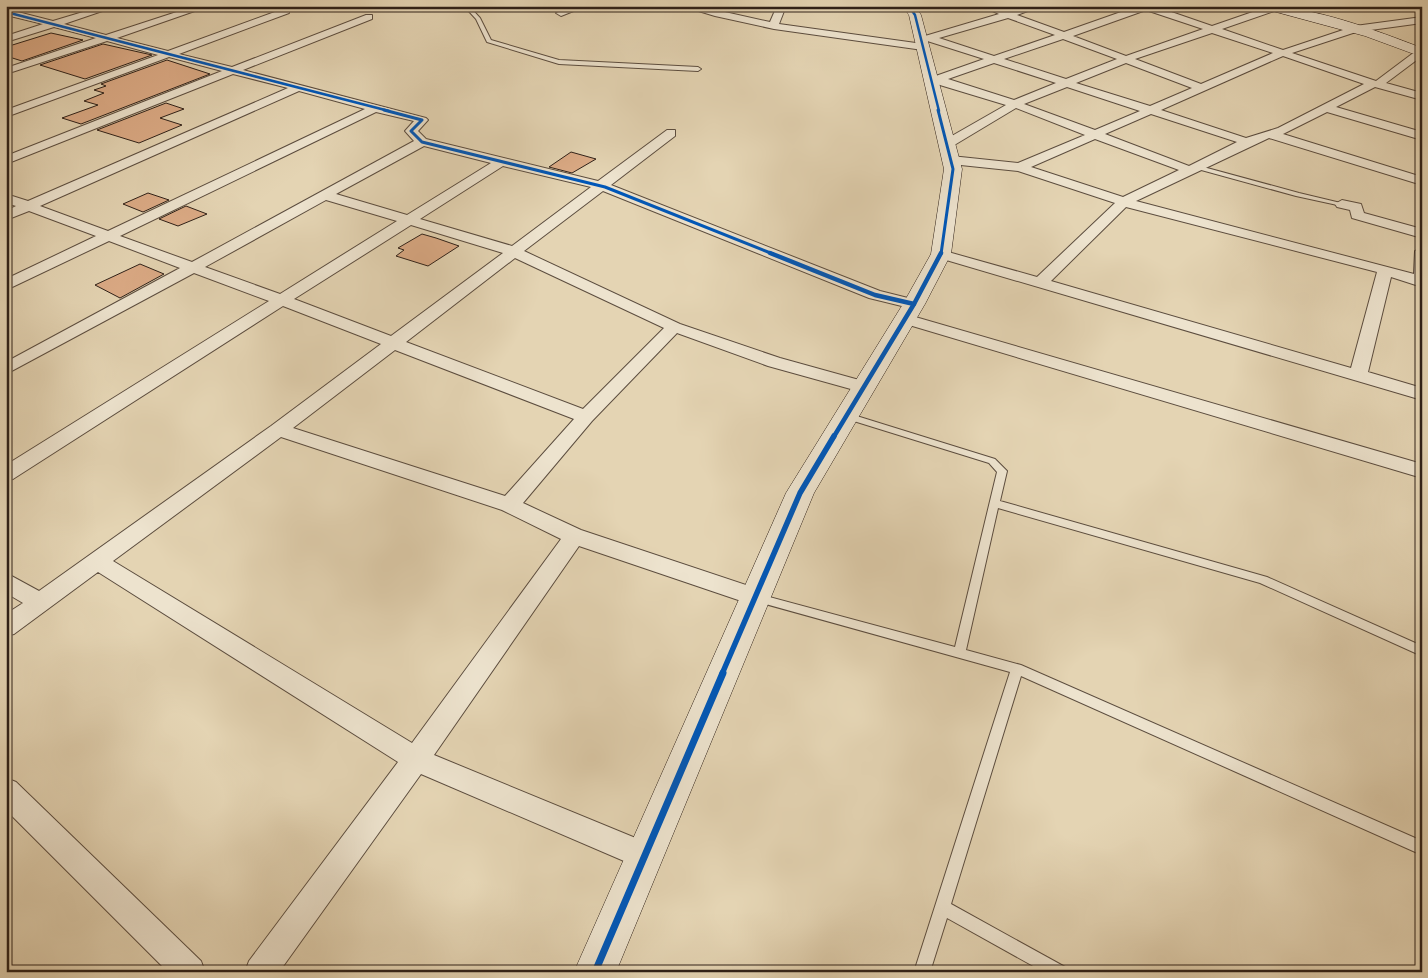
<svg xmlns="http://www.w3.org/2000/svg" width="1428" height="978" font-family="'EB Garamond',serif">
<style>
.building{fill:#dcab86;stroke:#2e2018}
.lines{fill:none;stroke-linecap:round;stroke-linejoin:round}
.lane-casing{stroke:#5c4d3f;stroke-width:2}
.street-casing{stroke:#5c4d3f;stroke-width:2}
.secondary-casing{stroke:#2e2018;stroke-width:1}
.lane{fill:#ede3ce;fill-rule:evenodd}
.street{fill:#ede3ce;fill-rule:evenodd}
.secondary{fill:#ede3ce;fill-rule:evenodd}
.cycleway-far4-casing{stroke:#ede3ce;stroke-width:4.5}
.cycleway-far3-casing{stroke:#ede3ce;stroke-width:5}
.cycleway-far2-casing{stroke:#ede3ce;stroke-width:7}
.cycleway-far1-casing{stroke:#ede3ce;stroke-width:9}
.cycleway-casing{stroke:#ede3ce;stroke-width:10}
.cycleway-far4{stroke:#0057b8;stroke-width:2.5}
.cycleway-far3{stroke:#0057b8;stroke-width:3}
.cycleway-far2{stroke:#0057b8;stroke-width:4.5}
.cycleway-far1{stroke:#0057b8;stroke-width:5.5}
.cycleway{stroke:#0057b8;stroke-width:7}
</style>
<rect width="100%" height="100%" fill="#e4d4b3"/>
<filter id="stains"><feTurbulence type="fractalNoise" baseFrequency=".004" numOctaves="4"/><feColorMatrix values="0 0 0 0 .2 0 0 0 0 .09 0 0 0 0 .02 0 0 0 .5 -.17"/></filter>
<radialGradient id="worn" r=".72"><stop offset=".6" stop-color="#630" stop-opacity="0"/><stop offset="1" stop-color="#630" stop-opacity=".3"/></radialGradient>
<!-- building -->
<g class="building">
<path d="M 51,33 L 83,40 L 22,61 L 6,56 L 6,47 Z"/>
<path d="M 103,44 L 152,55 L 85,79 L 40,65 Z"/>
<path d="M 167,60 L 210,74 L 81,124 L 62,118 L 98,105 L 84,101 L 104,93 L 94,90 L 106,86 L 101,84 Z"/>
<path d="M 166,103 L 184,109 L 160,118 L 182,125 L 139,143 L 97,130 Z"/>
<path d="M 571,152 L 596,159 L 572,173 L 549,167 Z"/>
<path d="M 148,193 L 169,200 L 143,212 L 123,204 Z"/>
<path d="M 186,206 L 207,214 L 178,226 L 159,219 Z"/>
<path d="M 422,234 L 436,238 L 459,246 L 428,266 L 396,256 L 404,250 L 398,248 Z"/>
<path d="M 140,264 L 164,274 L 120,298 L 95,285 Z"/>
</g>
<g class="lines">
<!-- lane casing -->
<g class="lane-casing">
<g id="lane">
<path d="M 464,6 L 469,6 L 480,18 L 491,40 L 559,60 L 698,67 L 701,69 L 698,71 L 559,64 L 487,42 L 476,19 Z"/>
<path d="M 1196,165 L 1299,193 L 1345,204 L 1342,206 L 1296,196 L 1194,168 L 1193,167 Z"/>
<path d="M 847,413 L 995,459 L 1007,471 L 1000,501 L 1267,577 L 1422,646 L 1422,656 L 1260,583 L 998,508 L 966,650 L 1021,665 L 1422,841 L 1422,855 L 1021,676 L 951,904 L 1065,967 L 1068,972 L 1044,972 L 947,918 L 930,972 L 914,972 L 1010,672 L 758,602 L 754,601 L 752,598 L 754,595 L 758,594 L 955,647 L 997,472 L 989,463 L 844,418 L 842,416 Z"/>
</g>
</g>
<!-- street casing -->
<g class="street-casing">
<g id="street">
<path d="M 103,6 L 117,6 L 64,24 L 106,35 L 195,6 L 209,6 L 117,38 L 168,51 L 283,9 L 289,9 L 289,13 L 179,54 L 232,67 L 366,15 L 372,15 L 372,19 L 243,70 L 426,118 L 428,120 L 418,131 L 426,139 L 598,181 L 667,130 L 675,130 L 675,136 L 611,185 L 880,291 L 920,301 L 922,304 L 914,309 L 869,298 L 603,191 L 524,251 L 680,324 L 780,358 L 870,383 L 873,387 L 870,391 L 858,391 L 768,366 L 677,333 L 592,421 L 523,503 L 581,530 L 764,591 L 767,597 L 764,603 L 756,606 L 579,546 L 434,755 L 655,846 L 659,856 L 655,866 L 645,870 L 421,774 L 279,972 L 245,972 L 249,961 L 398,762 L 98,572 L 14,634 L 6,636 L 6,614 L 23,603 L 6,593 L 6,573 L 39,591 L 271,426 L 381,344 L 283,306 L 13,479 L 6,481 L 6,465 L 269,301 L 194,273 L 6,374 L 6,362 L 180,268 L 109,241 L 6,290 L 6,279 L 96,236 L 29,211 L 6,220 L 6,211 L 16,206 L 6,203 L 6,194 L 28,201 L 288,88 L 233,74 L 6,164 L 6,156 L 222,71 L 169,57 L 6,117 L 6,110 L 158,55 L 107,41 L 6,74 L 6,68 L 96,38 L 54,27 L 6,42 L 6,36 L 43,24 L 6,15 L 6,9 L 53,21 ZM 299,91 L 365,109 L 108,231 L 40,206 ZM 376,112 L 414,121 L 405,131 L 414,141 L 192,262 L 120,236 ZM 424,146 L 491,163 L 407,215 L 336,194 ZM 503,166 L 591,187 L 512,246 L 420,219 ZM 326,200 L 397,221 L 280,294 L 205,267 ZM 411,225 L 503,253 L 391,336 L 294,299 ZM 515,258 L 664,328 L 583,409 L 406,342 ZM 395,350 L 574,419 L 505,496 L 293,428 ZM 281,437 L 502,510 L 561,539 L 412,743 L 113,561 Z"/>
<path d="M 572,6 L 586,6 L 561,16 L 556,13 Z"/>
<path d="M 682,6 L 698,6 L 770,22 L 777,6 L 786,6 L 779,24 L 923,44 L 928,47 L 923,50 L 774,29 L 715,16 Z"/>
<path d="M 982,6 L 995,6 L 1009,12 L 1027,6 L 1041,6 L 1017,15 L 1064,32 L 1138,6 L 1154,6 L 1212,26 L 1270,6 L 1277,6 L 1277,10 L 1222,29 L 1283,50 L 1355,26 L 1422,17 L 1422,23 L 1356,32 L 1292,53 L 1376,81 L 1412,54 L 1422,53 L 1422,59 L 1418,59 L 1386,83 L 1422,93 L 1422,100 L 1375,87 L 1336,107 L 1422,132 L 1422,140 L 1327,112 L 1283,134 L 1422,177 L 1422,185 L 1269,138 L 1136,201 L 1414,274 L 1415,251 L 1422,247 L 1422,287 L 1391,277 L 1368,372 L 1422,388 L 1422,400 L 936,257 L 934,254 L 941,250 L 1037,277 L 1115,203 L 1018,171 L 951,164 L 945,160 L 951,156 L 1018,163 L 1085,135 L 1016,108 L 951,147 L 943,147 L 941,144 L 943,141 L 1006,105 L 930,82 L 930,78 L 984,59 L 921,39 L 925,36 L 999,14 ZM 1146,10 L 1203,29 L 1126,56 L 1073,36 ZM 1008,18 L 1055,35 L 994,56 L 939,38 ZM 1212,33 L 1273,53 L 1201,84 L 1135,59 ZM 1063,39 L 1117,59 L 1066,79 L 1004,59 ZM 1283,56 L 1364,84 L 1278,128 L 1246,138 L 1161,110 ZM 994,63 L 1056,83 L 1014,100 L 948,79 ZM 1126,63 L 1192,88 L 1150,106 L 1076,83 ZM 1067,87 L 1140,111 L 1095,130 L 1024,104 ZM 1151,114 L 1237,142 L 1189,166 L 1105,134 ZM 1095,139 L 1179,170 L 1123,197 L 1031,167 ZM 1126,207 L 1377,272 L 1351,368 L 1051,281 Z"/>
<path d="M 1301,6 L 1325,6 L 1287,14 L 1282,11 Z"/>
<path d="M 1342,200 L 1361,204 L 1364,213 L 1422,229 L 1422,238 L 1352,218 L 1350,210 L 1337,207 L 1335,204 Z"/>
<path d="M 905,314 L 1422,464 L 1422,478 L 899,322 L 897,319 Z"/>
<path d="M 6,778 L 16,782 L 201,961 L 205,972 L 168,972 L 6,810 Z"/>
</g>
</g>
<!-- secondary casing -->
<g class="secondary-casing">
<g id="secondary">
<path d="M 903,6 L 915,6 L 921,15 L 962,169 L 951,254 L 925,304 L 814,493 L 616,972 L 574,972 L 786,493 L 903,304 L 931,254 L 944,169 L 909,15 Z"/>
<path d="M 1263,6 C 1313,6 1375,30 1422,48 L 1422,57 L 1365,36 L 1265,9 Z"/>
</g>
</g>
<!-- lane -->
<use href="#lane" class="lane"/>
<!-- street -->
<use href="#street" class="street"/>
<!-- secondary -->
<use href="#secondary" class="secondary"/>
<!-- cycleway-far4 casing -->
<g class="cycleway-far4-casing">
<g id="cycleway-far4">
<path d="M 909,6 L 915,15 L 939,111"/>
<path d="M 6,12 L 389,111"/>
</g>
</g>
<!-- cycleway-far3 casing -->
<g class="cycleway-far3-casing">
<g id="cycleway-far3">
<path d="M 384,110 L 422,120 L 411,131 L 422,142 L 605,187 L 773,254"/>
<path d="M 938,110 L 953,169 L 941,254"/>
</g>
</g>
<!-- cycleway-far2 casing -->
<g class="cycleway-far2-casing">
<g id="cycleway-far2">
<path d="M 770,253 L 875,295 L 914,304"/>
<path d="M 833,438 L 914,304 L 941,253"/>
</g>
</g>
<!-- cycleway-far1 casing -->
<g class="cycleway-far1-casing">
<path id="cycleway-far1" d="M 722,674 L 800,493 L 834,436"/>
</g>
<!-- cycleway casing -->
<g class="cycleway-casing">
<path id="cycleway" d="M 595,972 L 723,673"/>
</g>
<!-- cycleway-far4 -->
<use href="#cycleway-far4" class="cycleway-far4"/>
<!-- cycleway-far3 -->
<use href="#cycleway-far3" class="cycleway-far3"/>
<!-- cycleway-far2 -->
<use href="#cycleway-far2" class="cycleway-far2"/>
<!-- cycleway-far1 -->
<use href="#cycleway-far1" class="cycleway-far1"/>
<!-- cycleway -->
<use href="#cycleway" class="cycleway"/>
</g>
<!-- margin -->
<rect width="1428" height="978" fill="none" stroke="#e4d4b3" stroke-width="25"/>
<rect x="8" y="8" width="1413" height="963" fill="none" stroke="#2e2018" stroke-width="2.5"/>
<rect x="12" y="12" width="1403" height="953" fill="none" stroke="#2e2018"/>
<rect width="100%" height="100%" filter="url(#stains)"/>
<rect width="100%" height="100%" fill="url(#worn)"/>
</svg>
